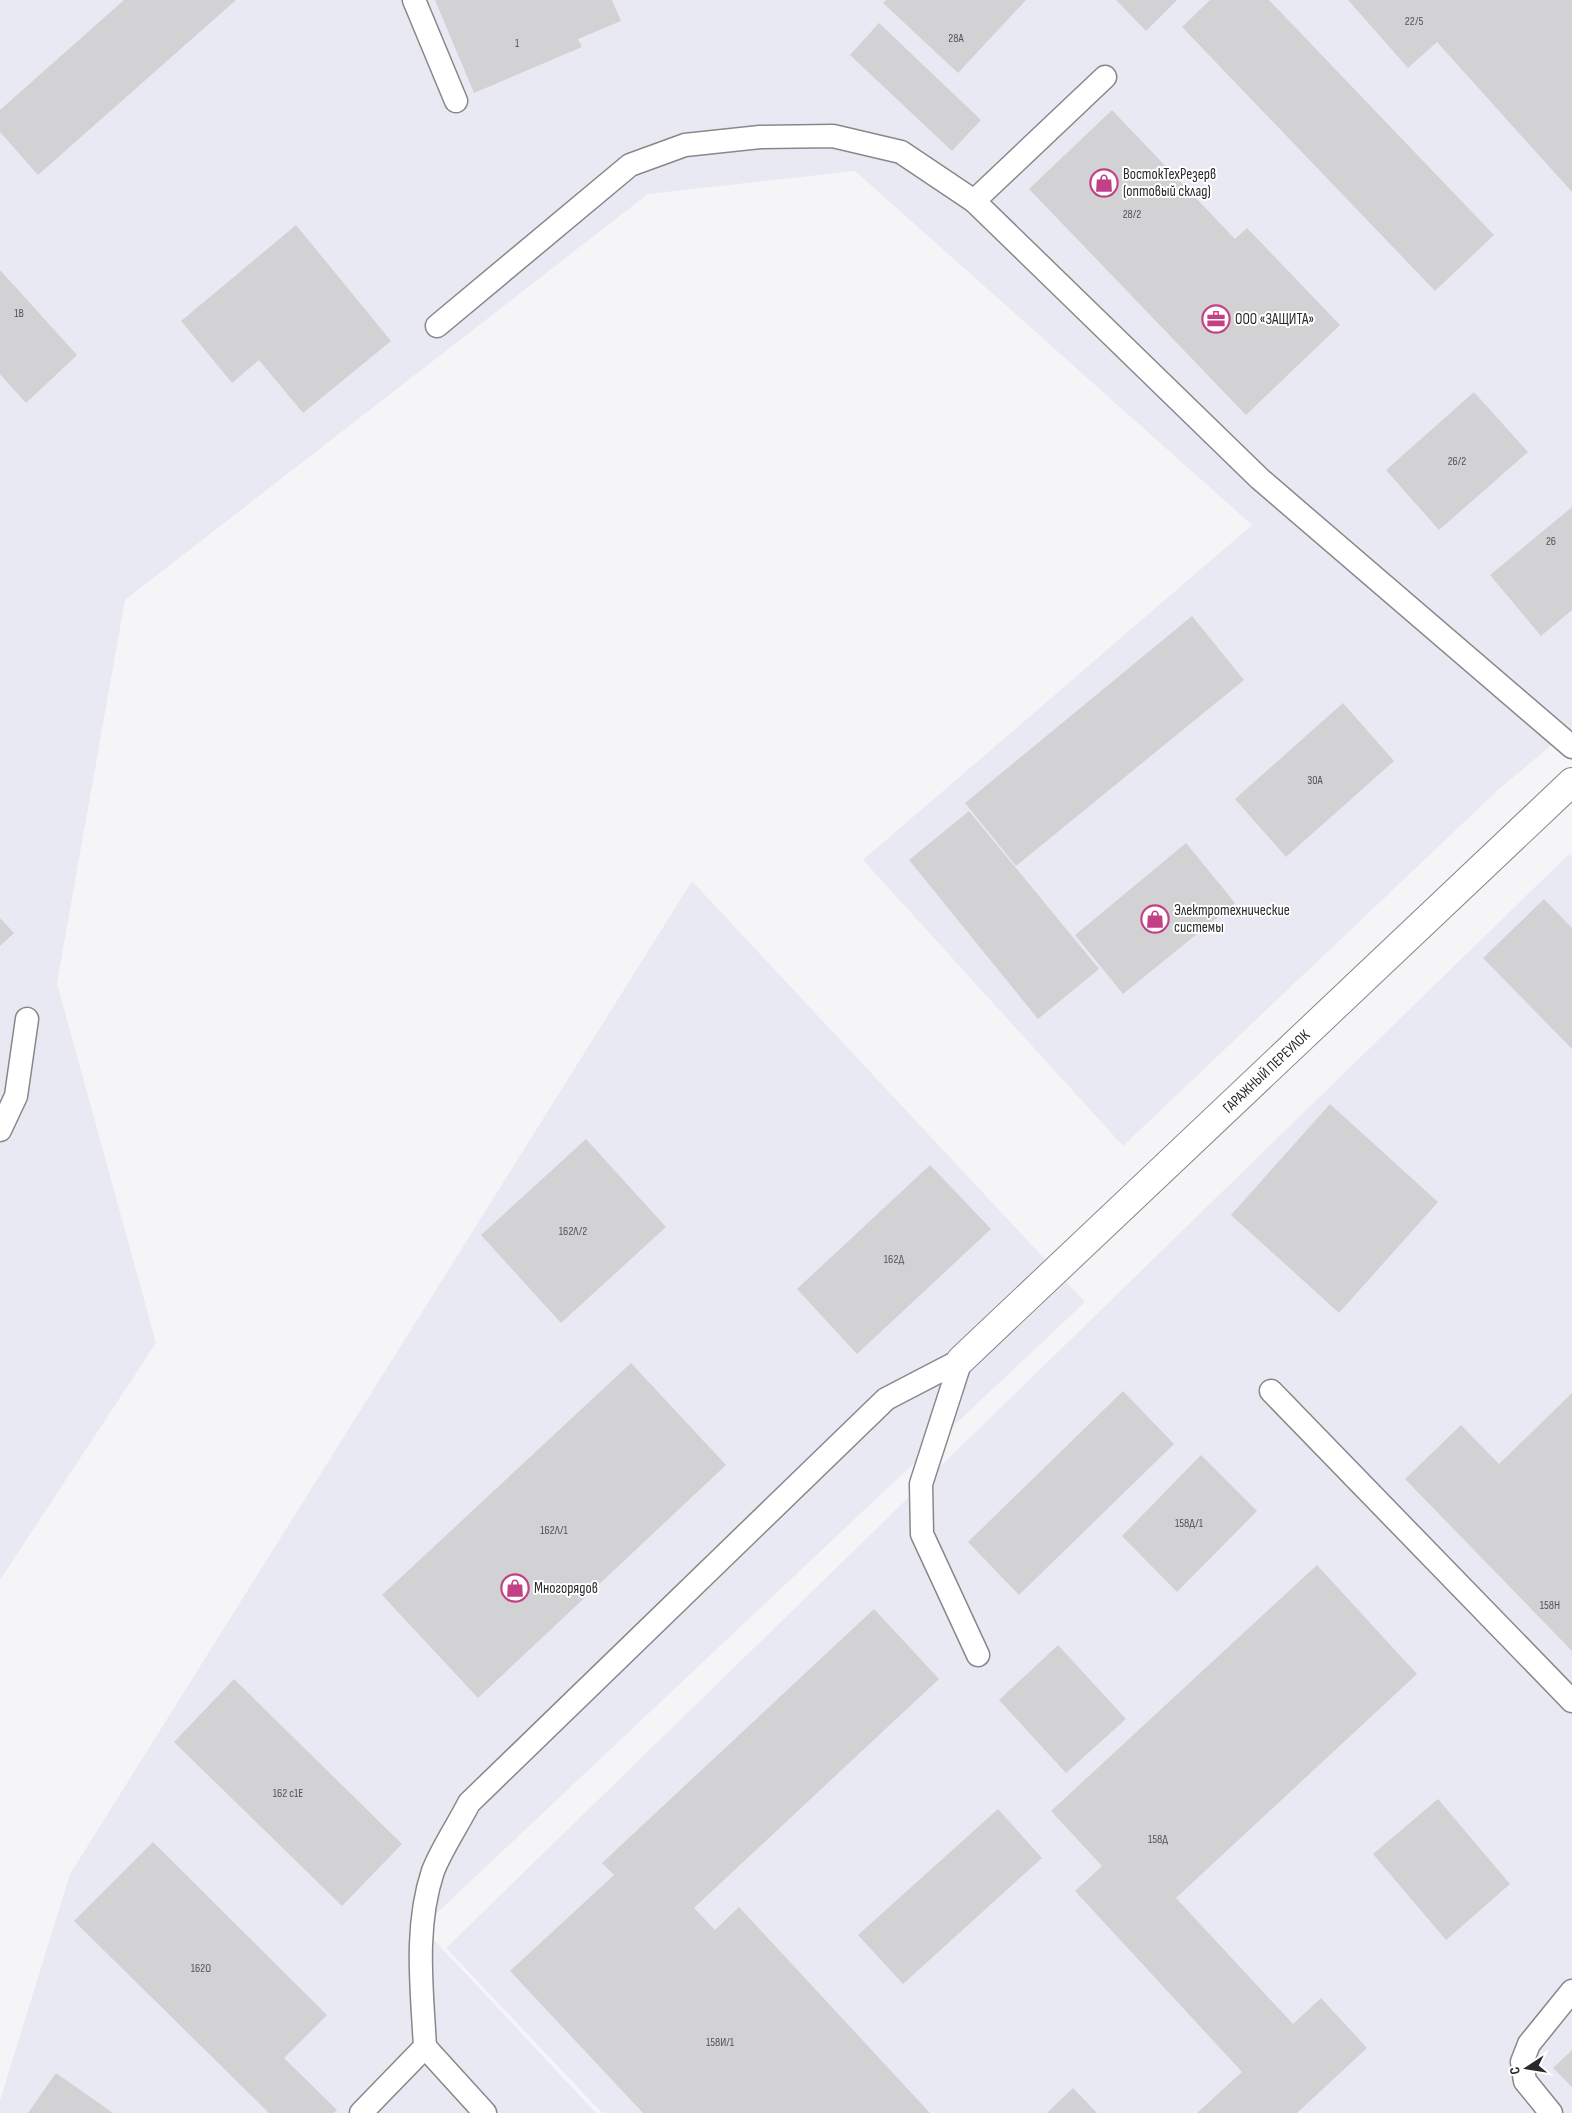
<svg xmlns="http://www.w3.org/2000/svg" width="1572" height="2113" font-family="'Sofia Sans Condensed',sans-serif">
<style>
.built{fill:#e9e9f4}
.building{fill:#d2d2d5}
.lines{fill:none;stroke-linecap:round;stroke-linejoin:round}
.lane-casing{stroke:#88888a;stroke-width:25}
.street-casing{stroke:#88888a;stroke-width:30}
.lane{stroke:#fff;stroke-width:22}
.street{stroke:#fff;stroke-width:28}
.labels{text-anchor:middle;stroke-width:4;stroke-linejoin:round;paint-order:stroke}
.number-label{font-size:12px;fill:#545456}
.poi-label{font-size:15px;fill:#2a2a2b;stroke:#fff;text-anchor:start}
.street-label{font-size:15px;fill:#2a2a2b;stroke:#fff}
</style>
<rect width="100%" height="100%" fill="#f5f5f8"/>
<!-- built -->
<g class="built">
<path d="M 0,0 L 1572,0 L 1572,728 L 1498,790 L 1123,1146 L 863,860 L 1252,525 L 855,171 L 648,194 L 125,600 L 57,983 L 156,1343 L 0,1580 Z"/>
<path d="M 1569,854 L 1572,858 L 1572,2113 L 602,2113 L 446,1948 Z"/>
<path d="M 692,881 L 1085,1302 L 422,1927 L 596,2113 L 0,2113 L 0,2100 L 70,1874 Z"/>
</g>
<!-- building -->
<g class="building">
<path d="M 124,0 L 236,0 L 38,175 L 0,132 L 0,110 Z"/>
<path d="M 435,0 L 612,0 L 621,21 L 578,39 L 582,47 L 474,93 Z"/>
<path d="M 886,0 L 1026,0 L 958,73 L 883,3 Z"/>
<path d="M 1116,0 L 1177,0 L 1146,31 Z"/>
<path d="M 1210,0 L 1269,0 L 1494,235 L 1435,291 L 1182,27 Z"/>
<path d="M 1348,0 L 1572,0 L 1572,192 L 1437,42 L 1408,68 Z"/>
<path d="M 879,23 L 981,120 L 952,151 L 850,55 Z"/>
<path d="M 1112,110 L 1235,239 L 1247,228 L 1340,325 L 1246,415 L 1029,189 Z"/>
<path d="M 296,225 L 391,341 L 303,413 L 259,360 L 232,383 L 181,321 Z"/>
<path d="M 0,270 L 77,355 L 26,403 L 0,374 Z"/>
<path d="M 1474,392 L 1528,452 L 1439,530 L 1386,470 Z"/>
<path d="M 1572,507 L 1572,610 L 1541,636 L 1490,575 Z"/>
<path d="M 1192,616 L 1244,680 L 1016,866 L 965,803 Z"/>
<path d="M 1343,703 L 1394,761 L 1286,857 L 1235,799 Z"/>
<path d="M 969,811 L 1099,969 L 1038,1019 L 909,860 Z"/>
<path d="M 1186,843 L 1235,903 L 1123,994 L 1075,935 Z"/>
<path d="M 1544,899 L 1572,928 L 1572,1049 L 1483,958 Z"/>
<path d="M 0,918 L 14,933 L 0,946 Z"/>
<path d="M 1330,1104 L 1438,1202 L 1339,1313 L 1231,1215 Z"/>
<path d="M 586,1139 L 666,1227 L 561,1323 L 481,1235 Z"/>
<path d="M 930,1165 L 991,1229 L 857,1354 L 797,1289 Z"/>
<path d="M 631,1363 L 726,1465 L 478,1698 L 382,1595 Z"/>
<path d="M 1123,1391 L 1174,1444 L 1019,1595 L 968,1542 Z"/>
<path d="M 1572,1393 L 1572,1651 L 1405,1479 L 1461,1425 L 1499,1464 Z"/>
<path d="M 1201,1455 L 1257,1511 L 1177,1592 L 1122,1536 Z"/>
<path d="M 1317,1565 L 1417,1674 L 1176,1898 L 1293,2024 L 1321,1998 L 1367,2048 L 1297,2113 L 1197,2113 L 1242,2072 L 1075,1891 L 1102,1866 L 1051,1811 Z"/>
<path d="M 874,1609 L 939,1679 L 694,1908 L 715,1930 L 739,1907 L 930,2113 L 643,2113 L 510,1971 L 614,1875 L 602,1863 Z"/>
<path d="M 1058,1645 L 1126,1719 L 1066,1773 L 999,1700 Z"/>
<path d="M 234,1679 L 402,1844 L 342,1906 L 174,1742 Z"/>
<path d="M 1438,1799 L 1510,1884 L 1446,1940 L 1373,1854 Z"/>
<path d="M 998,1809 L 1042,1858 L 903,1984 L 858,1935 Z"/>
<path d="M 153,1842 L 327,2015 L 284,2058 L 337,2110 L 334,2113 L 269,2113 L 74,1921 Z"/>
<path d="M 1572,2050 L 1572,2087 L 1553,2068 Z"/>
<path d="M 56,2073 L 113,2113 L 28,2113 Z"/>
<path d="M 1073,2088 L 1097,2113 L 1047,2113 Z"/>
</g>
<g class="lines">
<!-- lane casing -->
<g class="lane-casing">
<g id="lane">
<path d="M 414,0 L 456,101"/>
<path d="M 974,201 L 1105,77"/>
<path d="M 437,326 L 630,165 L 685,145 L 760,137 L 833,136 L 901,152 L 974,201 L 1260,479 L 1572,747"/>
<path d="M 0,1130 L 16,1096 L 27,1019"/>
<path d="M 961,1360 L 921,1484 L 922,1534 L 978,1655"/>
<path d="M 1271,1391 L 1572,1701"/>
<path d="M 425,2047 L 485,2113"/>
<path d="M 361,2113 L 425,2047 C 422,1989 414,1928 433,1871 C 442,1848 458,1825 469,1803 L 886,1399 L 961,1360"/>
<path d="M 1551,2113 L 1525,2081 L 1522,2062 L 1529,2044 L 1572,1991"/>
</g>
</g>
<!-- street casing -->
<g class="street-casing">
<g id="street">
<path id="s1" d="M 961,1360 L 1572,782"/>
</g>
</g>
<!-- lane -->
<use href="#lane" class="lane"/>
<!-- street -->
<use href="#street" class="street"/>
</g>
<!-- icons -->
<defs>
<g id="shop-ring" transform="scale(1.4375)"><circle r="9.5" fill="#fff" stroke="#c34086" stroke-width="1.5"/><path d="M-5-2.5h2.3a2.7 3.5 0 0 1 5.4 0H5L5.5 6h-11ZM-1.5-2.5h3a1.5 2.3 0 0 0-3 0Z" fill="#c34086"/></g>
<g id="office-ring" transform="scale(1.4375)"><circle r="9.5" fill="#fff" stroke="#c34086" stroke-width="1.5"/><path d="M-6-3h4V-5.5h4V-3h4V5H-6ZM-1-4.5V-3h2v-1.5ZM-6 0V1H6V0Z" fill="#c34086"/></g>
</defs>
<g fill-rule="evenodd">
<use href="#shop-ring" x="1104" y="183"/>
<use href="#office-ring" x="1216" y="319"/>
<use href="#shop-ring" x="1155" y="919"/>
<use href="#shop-ring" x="515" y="1588"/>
</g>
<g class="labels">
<!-- number labels -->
<g class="number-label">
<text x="1414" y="25">22/5</text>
<text x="956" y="42">28А</text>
<text x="517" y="47">1</text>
<text x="1132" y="218">28/2</text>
<text x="19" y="317">1В</text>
<text x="1457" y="465">26/2</text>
<text x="1551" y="545">26</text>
<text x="1315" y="784">30А</text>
<text x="573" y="1235">162Л/2</text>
<text x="894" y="1263">162Д</text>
<text x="1189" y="1527">158Д/1</text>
<text x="554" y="1534">162Л/1</text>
<text x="1550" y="1609">158Н</text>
<text x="288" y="1797">162 с1Е</text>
<text x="1158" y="1843">158Д</text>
<text x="201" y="1972">162О</text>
<text x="720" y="2046">158И/1</text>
</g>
<!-- poi labels -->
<g class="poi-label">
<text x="1123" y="179">ВостокТехРезерв<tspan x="1123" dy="17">(оптовый склад)</tspan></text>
<text x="1235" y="324">ООО «ЗАЩИТА»</text>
<text x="1174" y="915">Электротехнические<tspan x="1174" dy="17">системы</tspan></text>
<text x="534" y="1593">Многорядов</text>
</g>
<!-- street labels -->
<g class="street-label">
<text dy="5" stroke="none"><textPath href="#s1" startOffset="420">ГАРАЖНЫЙ ПЕРЕУЛОК</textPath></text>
</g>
</g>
<!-- north arrow -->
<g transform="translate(1527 2068) rotate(258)" stroke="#ffffff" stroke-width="4" paint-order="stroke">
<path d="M0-4L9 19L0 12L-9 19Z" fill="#2a2a2b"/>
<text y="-8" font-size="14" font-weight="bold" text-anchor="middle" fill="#2a2a2b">С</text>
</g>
</svg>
